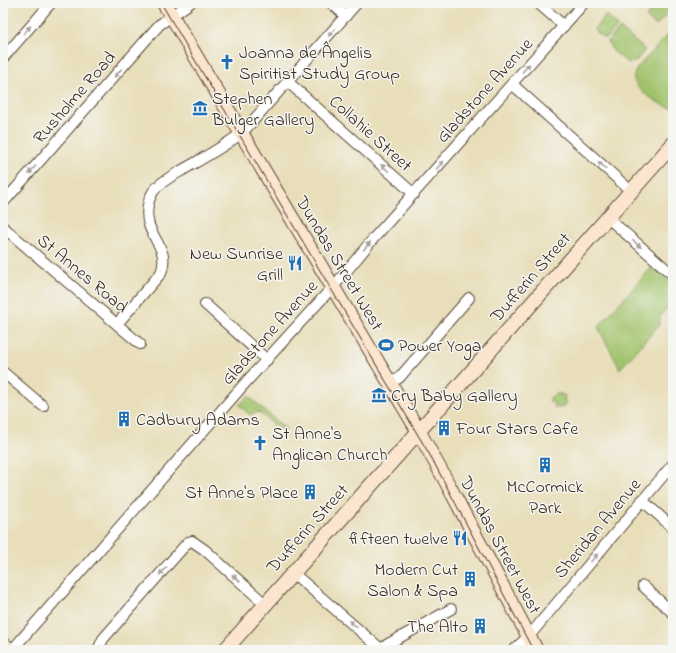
<svg xmlns="http://www.w3.org/2000/svg" width="676" height="653" font-family="'Indie Flower',sans-serif">
<style>
.green{fill:#a1c36c;stroke:#6e7645}
.lines{fill:none;stroke-linecap:round;stroke-linejoin:round}
.minor-casing{stroke:#554535;stroke-width:12}
.secondary-casing{stroke:#554535;stroke-width:16}
.minor{stroke:#fff;stroke-width:10}
.secondary{stroke:#fbe5cf;stroke-width:14}
.tram{stroke:#3b2a1e;stroke-width:1}
.oneway{fill:#a79f9a}
.labels{text-anchor:middle;stroke-width:3;stroke-linejoin:round;paint-order:stroke}
.poi-label{font-size:18px;fill:#3b2a1e;stroke:#f6f6f2;text-anchor:start}
.street-label{font-size:18px;fill:#3b2a1e;stroke:#f6f6f2}
</style>
<rect width="100%" height="100%" fill="#f6f6f2"/>
<filter id="ink" filterUnits="userSpaceOnUse"><feTurbulence type="fractalNoise" baseFrequency=".025" numOctaves="2"/><feDisplacementMap in="SourceGraphic" scale="8" xChannelSelector="R" yChannelSelector="G"/><feConvolveMatrix kernelMatrix="1 2 1 2 8 2 1 2 1" color-interpolation-filters="sRGB"/></filter>
<filter id="wash" filterUnits="userSpaceOnUse"><feTurbulence type="fractalNoise" baseFrequency=".012" numOctaves="4" result="noise"/><feDisplacementMap in="SourceGraphic" scale="16" xChannelSelector="R" yChannelSelector="G"/><feGaussianBlur stdDeviation="0.9" result="paint"/><feColorMatrix in="noise" values="0 0 0 0 0 0 0 0 0 0 0 0 0 0 0 0 0 1.4 0 .05"/><feComposite in="paint" operator="in"/></filter>
<g filter="url(#wash)">
<rect width="100%" height="100%" fill="#e8deb9"/>
<!-- green -->
<g class="green">
<path d="M 658,3 L 673,3 L 673,7 L 656,26 L 646,17 Z"/>
<path d="M 606,15 L 618,26 L 607,38 L 603,38 L 594,29 Z"/>
<path d="M 620,28 L 645,50 L 635,62 L 629,63 C 621,58 610,51 608,41 Z"/>
<path d="M 673,29 L 673,107 L 672,108 C 661,106 636,91 634,79 C 633,74 636,71 638,67 Z"/>
<path d="M 653,266 L 673,285 L 673,300 L 660,317 L 659,325 L 620,369 L 598,327 Z"/>
<path d="M 555,394 L 561,394 L 565,396 L 564,400 L 567,402 L 566,405 L 560,408 L 554,407 L 554,403 L 550,402 L 550,398 Z"/>
<path d="M 248,396 L 286,429 L 283,432 L 260,413 L 256,412 L 250,415 L 239,405 Z"/>
</g>
</g>
<g filter="url(#ink)">
<g class="lines">
<!-- minor casing -->
<g class="minor-casing">
<g id="minor">
<path d="M 331,3 L 346,16"/>
<path d="M 538,3 L 564,26"/>
<path d="M 3,58 L 51,3"/>
<path d="M 288,82 L 414,194"/>
<path d="M 512,84 L 631,191"/>
<path d="M 3,203 L 159,25 L 190,3"/>
<path d="M 608,218 L 673,275"/>
<path d="M 3,227 L 140,344"/>
<path d="M 205,304 L 267,360"/>
<path d="M 117,324 L 161,273 C 169,252 155,243 149,225 C 145,212 148,196 157,187 C 165,179 176,174 186,168 C 205,157 225,146 243,132 L 357,3"/>
<path d="M 3,372 L 43,406"/>
<path d="M 390,383 L 399,378 L 469,298"/>
<path d="M 642,500 L 673,528"/>
<path d="M 293,573 L 382,650"/>
<path d="M 643,586 L 673,613"/>
<path d="M 381,649 L 388,644 L 451,609"/>
<path d="M 12,650 L 247,381 L 340,279 L 373,239 L 584,3"/>
<path d="M 98,650 L 103,639 L 188,542 L 192,541 L 205,550 L 265,604"/>
<path d="M 514,650 L 530,635 L 673,464"/>
</g>
</g>
<!-- secondary casing -->
<g class="secondary-casing">
<g id="secondary">
<path d="M 164,3 L 419,432 L 445,479 L 536,650"/>
<path d="M 3,644 L 10,650"/>
<path d="M 225,650 L 673,144"/>
</g>
</g>
<!-- minor -->
<use href="#minor" class="minor"/>
<!-- secondary -->
<use href="#secondary" class="secondary"/>
<!-- tram -->
<g class="tram">
<path d="M 161,3 L 431,457 L 533,650"/>
<path d="M 3,641 L 13,650"/>
</g>
</g>
<!-- one-way arrows -->
<defs><path id="oneway-solid" d="M-6-.8H1V-3.2L6.5 0L1 3.2V.8H-6Z"/></defs>
<g class="oneway">
<use href="#oneway-solid" transform="translate(27 30) rotate(-49)"/>
<use href="#oneway-solid" transform="translate(332 32) rotate(131)"/>
<use href="#oneway-solid" transform="translate(526 68) rotate(-48)"/>
<use href="#oneway-solid" transform="translate(118 73) rotate(131)"/>
<use href="#oneway-solid" transform="translate(440 165) rotate(-48)"/>
<use href="#oneway-solid" transform="translate(602 165) rotate(-138)"/>
<use href="#oneway-solid" transform="translate(385 168) rotate(-138)"/>
<use href="#oneway-solid" transform="translate(32 170) rotate(132)"/>
<use href="#oneway-solid" transform="translate(637 244) rotate(41)"/>
<use href="#oneway-solid" transform="translate(367 246) rotate(-50)"/>
<use href="#oneway-solid" transform="translate(594 558) rotate(-50)"/>
<use href="#oneway-solid" transform="translate(163 571) rotate(132)"/>
<use href="#oneway-solid" transform="translate(236 578) rotate(-138)"/>
<use href="#oneway-solid" transform="translate(353 624) rotate(-139)"/>
</g>
</g>
<!-- icons -->
<defs>
<g id="church-bare" transform="scale(1.2)"><path d="M-1.2-6h2.4v3.5h3.3v2.4h-3.3V6h-2.4V-.1h-3.3v-2.4h3.3Z" fill="#1f6fb2" stroke="#f6f6f2" stroke-width="2.5" paint-order="stroke"/></g>
<g id="museum-bare" transform="scale(1.2)"><path d="M0-6L6-3V-2H-6V-3ZM-5-1h2V3h-2ZM-1-1h2V3h-2ZM3-1h2V3H3ZM-6 4H6V6H-6Z" fill="#1f6fb2" stroke="#f6f6f2" stroke-width="2.5" paint-order="stroke"/></g>
<g id="restaurant-bare" transform="scale(1.2)"><path d="M-5-6h1v4h1v-4h1v4h1v-4h1v5L-1.5 .5V6h-2V.5L-5-1ZM5-6V6H3V1.5H1.5Q1.5-4 5-6Z" fill="#1f6fb2" stroke="#f6f6f2" stroke-width="2.5" paint-order="stroke"/></g>
<g id="stadium-bare" transform="scale(1.2)"><path d="M0-5a6.5 5 0 1 0 0 10a6.5 5 0 1 0 0-10ZM-3.5-1.8h7v3.6h-7Z" fill="#1f6fb2" stroke="#f6f6f2" stroke-width="2.5" paint-order="stroke"/></g>
<g id="building-bare" transform="scale(1.2)"><path d="M-4-6H4V6H1V3H-1V6H-4ZM-2.5-4.3h1.7v1.8h-1.7ZM.8-4.3h1.7v1.8H.8ZM-2.5-1h1.7V.8h-1.7ZM.8-1h1.7V.8H.8Z" fill="#1f6fb2" stroke="#f6f6f2" stroke-width="2.5" paint-order="stroke"/></g>
</defs>
<g fill-rule="evenodd">
<use href="#church-bare" x="227" y="62"/>
<use href="#museum-bare" x="200" y="108"/>
<use href="#restaurant-bare" x="295" y="263"/>
<use href="#stadium-bare" x="386" y="345"/>
<use href="#museum-bare" x="379" y="395"/>
<use href="#building-bare" x="124" y="419"/>
<use href="#building-bare" x="444" y="428"/>
<use href="#church-bare" x="260" y="443"/>
<use href="#building-bare" x="545" y="465"/>
<use href="#building-bare" x="310" y="492"/>
<use href="#restaurant-bare" x="460" y="538"/>
<use href="#building-bare" x="470" y="579"/>
<use href="#building-bare" x="480" y="626"/>
</g>
<g class="labels">
<!-- poi labels -->
<g class="poi-label">
<text x="239" y="58">Joanna de Ângelis<tspan x="239" dy="21">Spiritist Study Group</tspan></text>
<text x="212" y="104">Stephen<tspan x="212" dy="21">Bulger Gallery</tspan></text>
<text x="283" y="259" text-anchor="end">New Sunrise<tspan x="283" dy="21">Grill</tspan></text>
<text x="398" y="351">Power Yoga</text>
<text x="391" y="401">Cry Baby Gallery</text>
<text x="136" y="425">Cadbury Adams</text>
<text x="456" y="434">Four Stars Cafe</text>
<text x="272" y="439">St Anne's<tspan x="272" dy="21">Anglican Church</tspan></text>
<text x="545" y="492" text-anchor="middle">McCormick<tspan x="545" dy="21">Park</tspan></text>
<text x="298" y="498" text-anchor="end">St Anne's Place</text>
<text x="448" y="544" text-anchor="end">fifteen twelve</text>
<text x="458" y="575" text-anchor="end">Modern Cut<tspan x="458" dy="21">Salon &amp; Spa</tspan></text>
<text x="468" y="632" text-anchor="end">The Alto</text>
</g>
<!-- street labels -->
<g class="street-label">
<text transform="translate(484 90) rotate(-48)" y="6">Gladstone Avenue</text>
<text transform="translate(74 97) rotate(-49)" y="6">Rusholme Road</text>
<text transform="translate(371 133) rotate(42)" y="6">Collahie Street</text>
<text transform="translate(340 263) rotate(59)" y="6">Dundas Street West</text>
<text transform="translate(83 273) rotate(40)" y="6">St Annes Road</text>
<text transform="translate(530 277) rotate(-49)" y="6">Dufferin Street</text>
<text transform="translate(269 332) rotate(-48)" y="6">Gladstone Avenue</text>
<text transform="translate(307 528) rotate(-48)" y="6">Dufferin Street</text>
<text transform="translate(597 528) rotate(-50)" y="6">Sheridan Avenue</text>
<text transform="translate(501 545) rotate(62)" y="6">Dundas Street West</text>
</g>
</g>
<!-- margin -->
<rect width="676" height="653" fill="none" stroke="#f6f6f2" stroke-width="16"/>
</svg>
